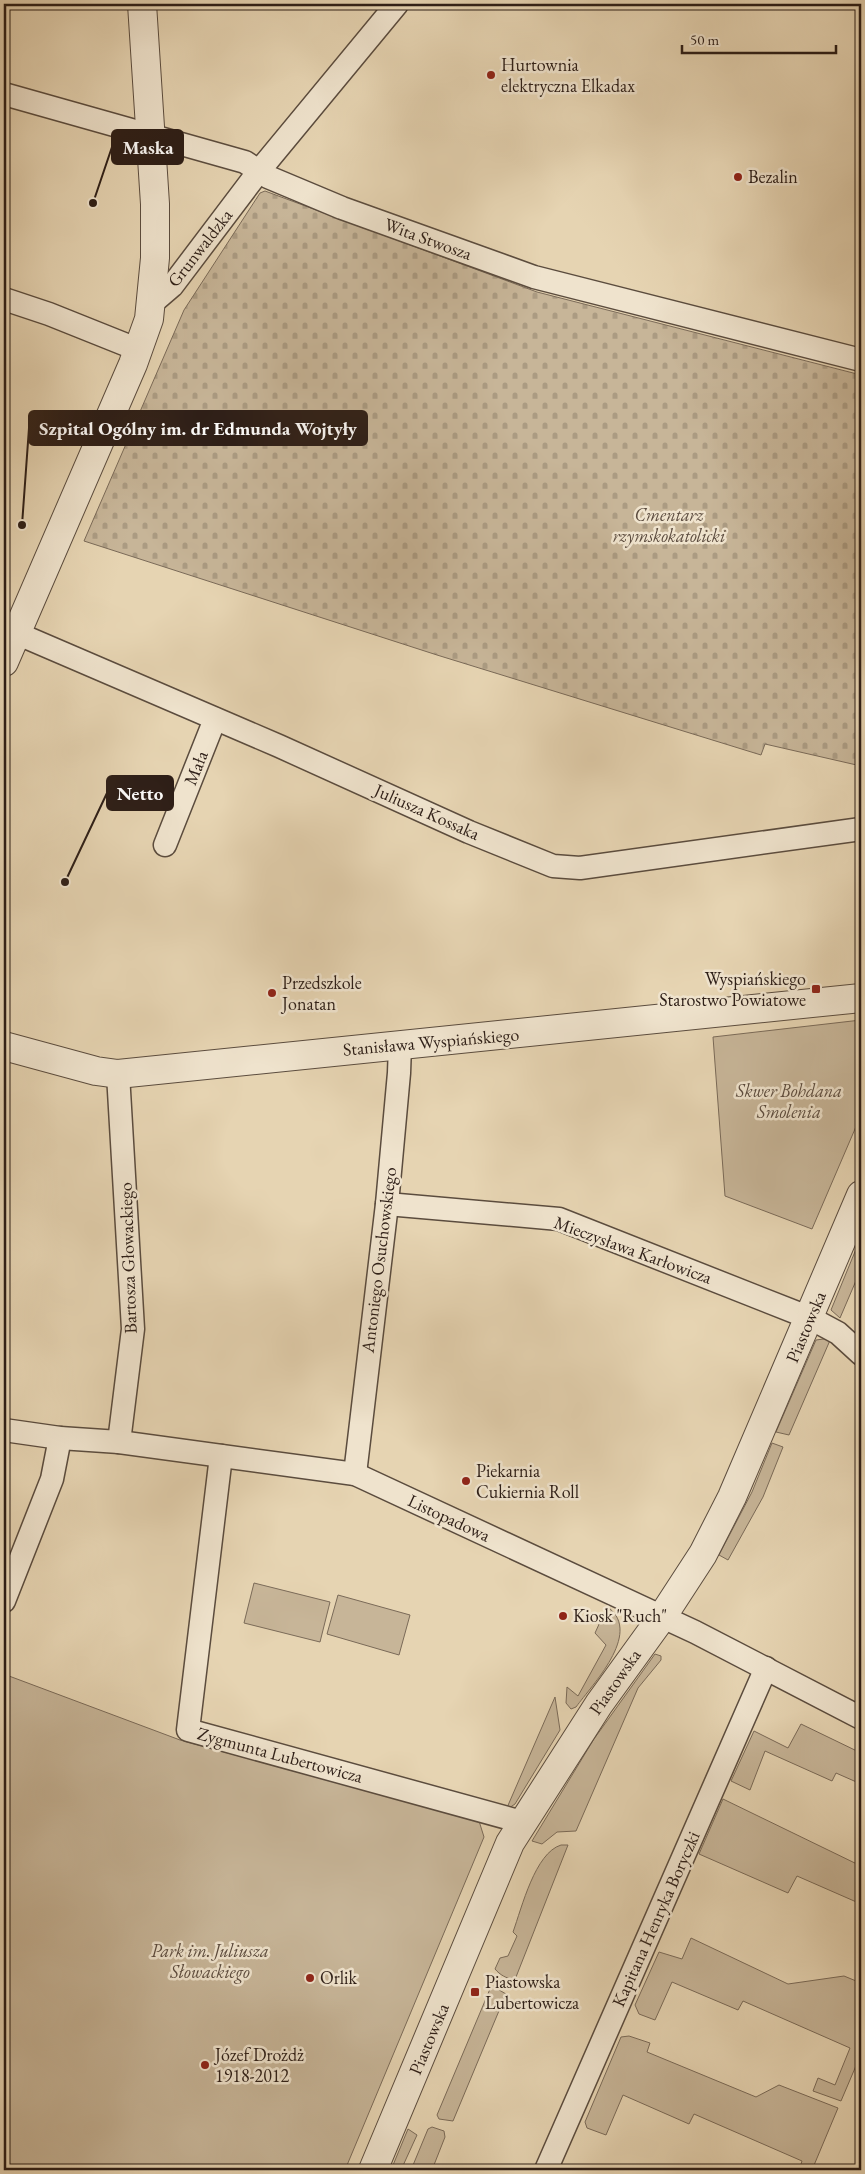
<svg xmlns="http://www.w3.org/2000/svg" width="865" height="2174" font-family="'EB Garamond',serif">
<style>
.green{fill:#c7b598;stroke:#7a6a58}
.cemetery{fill:url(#cemetery-stones);stroke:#7a6a58}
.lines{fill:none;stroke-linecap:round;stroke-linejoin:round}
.minor-casing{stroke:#5b4c3e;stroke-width:25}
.tertiary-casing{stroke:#5b4c3e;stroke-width:30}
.minor{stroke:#efe3cd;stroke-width:22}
.tertiary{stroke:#efe3cd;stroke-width:28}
.poi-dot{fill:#8f2418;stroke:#efe3cd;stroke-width:2}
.labels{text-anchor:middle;stroke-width:5;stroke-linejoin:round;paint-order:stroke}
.poi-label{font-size:18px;fill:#2d1e17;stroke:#efe3cd;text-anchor:start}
.street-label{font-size:18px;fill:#2d1e17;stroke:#efe3cd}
.park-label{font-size:18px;font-style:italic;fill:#5b4b3e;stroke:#efe3cd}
.leader{fill:none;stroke:#2d1e17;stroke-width:2}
.callout-dot{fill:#2d1e17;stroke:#efe3cd;stroke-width:2}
.callout{fill:#2d1e17;stroke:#2d1e17;stroke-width:2}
.callout-label{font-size:19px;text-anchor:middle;font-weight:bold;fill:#fff}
</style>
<defs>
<pattern id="cemetery-stones" width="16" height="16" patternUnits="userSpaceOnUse" patternTransform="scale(1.25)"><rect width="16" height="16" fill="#c7b598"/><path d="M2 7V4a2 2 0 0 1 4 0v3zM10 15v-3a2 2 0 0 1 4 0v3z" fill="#ab9b82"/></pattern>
</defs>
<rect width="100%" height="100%" fill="#e6d4b2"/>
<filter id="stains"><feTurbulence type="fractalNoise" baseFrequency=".004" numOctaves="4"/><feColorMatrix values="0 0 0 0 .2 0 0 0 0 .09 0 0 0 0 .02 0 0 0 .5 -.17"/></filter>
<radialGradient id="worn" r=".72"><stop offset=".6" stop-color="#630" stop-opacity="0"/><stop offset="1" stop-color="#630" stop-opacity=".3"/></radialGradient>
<!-- green -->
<g class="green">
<path d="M 861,1020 L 861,1115 L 812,1229 L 725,1196 L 713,1037 Z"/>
<path d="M 861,1237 L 861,1269 L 840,1318 L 831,1310 Z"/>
<path d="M 831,1338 L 789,1435 L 776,1432 L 816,1340 Z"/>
<path d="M 772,1443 L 783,1447 L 763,1497 L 728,1560 L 719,1555 L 752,1492 Z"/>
<path d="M 254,1583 L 330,1602 L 320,1642 L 244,1623 Z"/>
<path d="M 338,1595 L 410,1615 L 399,1655 L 327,1634 Z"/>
<path d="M 609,1608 C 642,1634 592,1685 576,1707 L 571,1709 L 566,1703 L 567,1687 L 578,1696 L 606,1645 L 595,1633 L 606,1609 Z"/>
<path d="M 655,1654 L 661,1656 L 661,1660 L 638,1688 L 576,1831 L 557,1832 L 542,1844 L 532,1841 L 594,1739 Z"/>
<path d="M 9,1676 L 180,1740 L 479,1821 L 484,1837 L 345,2170 L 4,2170 L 4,1686 Z"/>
<path d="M 555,1697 L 560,1730 L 515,1804 L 506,1810 Z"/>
<path d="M 801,1724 L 861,1753 L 861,1784 L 836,1773 L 832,1781 L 765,1751 L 750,1790 L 731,1781 L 754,1731 L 788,1748 Z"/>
<path d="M 723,1799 L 861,1866 L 861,1904 L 797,1876 L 788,1893 L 699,1854 Z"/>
<path d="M 561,1845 L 568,1845 L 516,1977 L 514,1980 C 506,1978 500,1975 495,1969 L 500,1958 L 508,1956 L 517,1936 L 513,1932 C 522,1907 535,1853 561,1845 Z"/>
<path d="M 691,1938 L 788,1984 L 844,1976 L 861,1983 L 861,2054 L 841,2101 L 813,2091 L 818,2078 L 835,2085 L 850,2048 L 743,2001 L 738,2010 L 672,1982 L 655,2020 L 639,2014 L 635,2005 L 659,1952 L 682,1959 Z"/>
<path d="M 494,1987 L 506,1994 L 453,2121 L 439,2119 L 437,2115 L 490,1989 Z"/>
<path d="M 629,2036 L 650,2043 L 647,2052 L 756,2097 L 779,2085 L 838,2108 L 812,2170 L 799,2170 L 802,2161 L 694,2114 L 689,2124 L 623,2095 L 606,2135 L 587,2128 L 585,2122 L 621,2037 Z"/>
<path d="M 432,2127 L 444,2131 L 445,2137 L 432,2170 L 411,2170 L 428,2129 Z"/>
<path d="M 408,2129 L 417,2135 L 401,2170 L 391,2170 Z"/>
</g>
<!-- cemetery -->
<path class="cemetery" d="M 265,191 L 537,292 L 861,375 L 861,766 L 765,744 L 761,755 L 437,655 L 84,541 L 184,310 L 260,193 Z"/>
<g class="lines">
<!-- minor casing -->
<g class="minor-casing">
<g id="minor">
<path d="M 4,94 L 245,162 L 268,177 L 342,208 L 534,277 L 861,360"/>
<path d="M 4,299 L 49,314 L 139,350"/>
<path d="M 151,304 L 172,286 L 259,171 L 397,4"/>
<path d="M 16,633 L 279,746 L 469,832 L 553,866 L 580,868 L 861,829"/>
<path d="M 165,845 L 215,719"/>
<path d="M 118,1074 L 133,1329 L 119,1442"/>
<path d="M 387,1204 L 559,1219 L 810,1318 L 838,1333 L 861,1354"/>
<path d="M 4,1430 L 60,1438 L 119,1442 L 355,1474 L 695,1632 L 861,1718"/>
<path d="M 221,1456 L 188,1730 L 522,1822"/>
<path d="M 355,1474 L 387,1204 L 399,1073 L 400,1045"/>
<path d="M 4,1601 L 52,1479 L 60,1438"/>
<path d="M 546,2170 L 766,1668"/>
</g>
</g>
<!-- tertiary casing -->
<g class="tertiary-casing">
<g id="tertiary">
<path d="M 4,662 L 133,364 L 149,319 L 155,258 L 155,204 L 142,4"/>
<path d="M 4,1046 L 96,1071 L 118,1074 L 861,998"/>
<path d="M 373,2170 L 510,1843 L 599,1704 L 662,1617 L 703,1554 L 732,1497 L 861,1195"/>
</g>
</g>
<!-- minor -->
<use href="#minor" class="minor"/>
<!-- tertiary -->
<use href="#tertiary" class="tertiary"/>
</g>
<!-- markers -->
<g class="poi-dot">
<circle cx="491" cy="75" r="5"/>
<circle cx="738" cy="177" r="5"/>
<rect x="811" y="984" width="10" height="10" rx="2.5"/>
<circle cx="272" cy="993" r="5"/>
<circle cx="466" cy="1481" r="5"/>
<circle cx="563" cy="1616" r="5"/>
<circle cx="310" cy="1978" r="5"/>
<rect x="470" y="1987" width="10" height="10" rx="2.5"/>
<circle cx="205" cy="2065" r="5"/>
</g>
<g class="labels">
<!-- poi labels -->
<g class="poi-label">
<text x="501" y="71">Hurtownia<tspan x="501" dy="21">elektryczna Elkadax</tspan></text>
<text x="748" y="183">Bezalin</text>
<text x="806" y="985" text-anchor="end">Wyspiańskiego<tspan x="806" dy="21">Starostwo Powiatowe</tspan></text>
<text x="282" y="989">Przedszkole<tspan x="282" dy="21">Jonatan</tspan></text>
<text x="476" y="1477">Piekarnia<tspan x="476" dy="21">Cukiernia Roll</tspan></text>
<text x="573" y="1622">Kiosk "Ruch"</text>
<text x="320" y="1984">Orlik</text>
<text x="485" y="1988">Piastowska<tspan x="485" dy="21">Lubertowicza</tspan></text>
<text x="215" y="2061">Józef Drożdż<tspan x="215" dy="21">1918-2012</tspan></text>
</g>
<!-- street labels -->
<g class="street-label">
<text transform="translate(428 239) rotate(20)" y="6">Wita Stwosza</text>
<text transform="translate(200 248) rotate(-52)" y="6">Grunwaldzka</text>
<text transform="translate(196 768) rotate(-68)" y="6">Mała</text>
<text transform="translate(427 812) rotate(24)" y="6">Juliusza Kossaka</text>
<text transform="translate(431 1042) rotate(-5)" y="6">Stanisława Wyspiańskiego</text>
<text transform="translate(633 1250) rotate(20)" y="6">Mieczysława Karłowicza</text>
<text transform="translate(128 1258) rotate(-92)" y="6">Bartosza Głowackiego</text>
<text transform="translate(379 1260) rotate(-83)" y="6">Antoniego Osuchowskiego</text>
<text transform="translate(806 1327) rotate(-67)" y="6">Piastowska</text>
<text transform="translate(449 1518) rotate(25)" y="6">Listopadowa</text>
<text transform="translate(615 1682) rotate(-55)" y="6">Piastowska</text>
<text transform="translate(280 1755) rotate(15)" y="6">Zygmunta Lubertowicza</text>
<text transform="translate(656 1919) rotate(-66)" y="6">Kapitana Henryka Boryczki</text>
<text transform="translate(429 2039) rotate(-67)" y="6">Piastowska</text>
</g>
<!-- park labels -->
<g class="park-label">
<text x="669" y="521">Cmentarz<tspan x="669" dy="21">rzymskokatolicki</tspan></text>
<text x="789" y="1097">Skwer Bohdana<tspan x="789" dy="21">Smolenia</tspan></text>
<text x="210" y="1957">Park im. Juliusza<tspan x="210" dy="21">Słowackiego</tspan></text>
</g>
</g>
<!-- callouts -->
<path class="leader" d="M93 203L112 147M22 525L29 428M65 882L107 793"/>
<g class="callout-dot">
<circle cx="93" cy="203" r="5"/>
<circle cx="22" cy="525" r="5"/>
<circle cx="65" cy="882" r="5"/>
</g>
<g class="callout">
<rect x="112" y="130" width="71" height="34" rx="5"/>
<rect x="29" y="411" width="338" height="34" rx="5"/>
<rect x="107" y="776" width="66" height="34" rx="5"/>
</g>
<g class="callout-label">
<text x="148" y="154">Maska</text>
<text x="198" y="435">Szpital Ogólny im. dr Edmunda Wojtyły</text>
<text x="140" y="800">Netto</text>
</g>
<!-- margin -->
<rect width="865" height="2174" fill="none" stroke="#e6d4b2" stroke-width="20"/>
<rect x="5" y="5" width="855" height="2164" fill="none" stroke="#2d1e17" stroke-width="2.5"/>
<rect x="10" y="10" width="845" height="2154" fill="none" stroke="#2d1e17"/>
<!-- scale -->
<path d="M682 45v8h154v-8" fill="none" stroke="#2d1e17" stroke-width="2.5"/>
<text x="690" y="45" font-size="15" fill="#2d1e17" stroke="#efe3cd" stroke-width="4" paint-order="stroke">50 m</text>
<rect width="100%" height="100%" filter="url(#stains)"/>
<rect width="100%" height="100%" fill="url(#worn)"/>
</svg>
